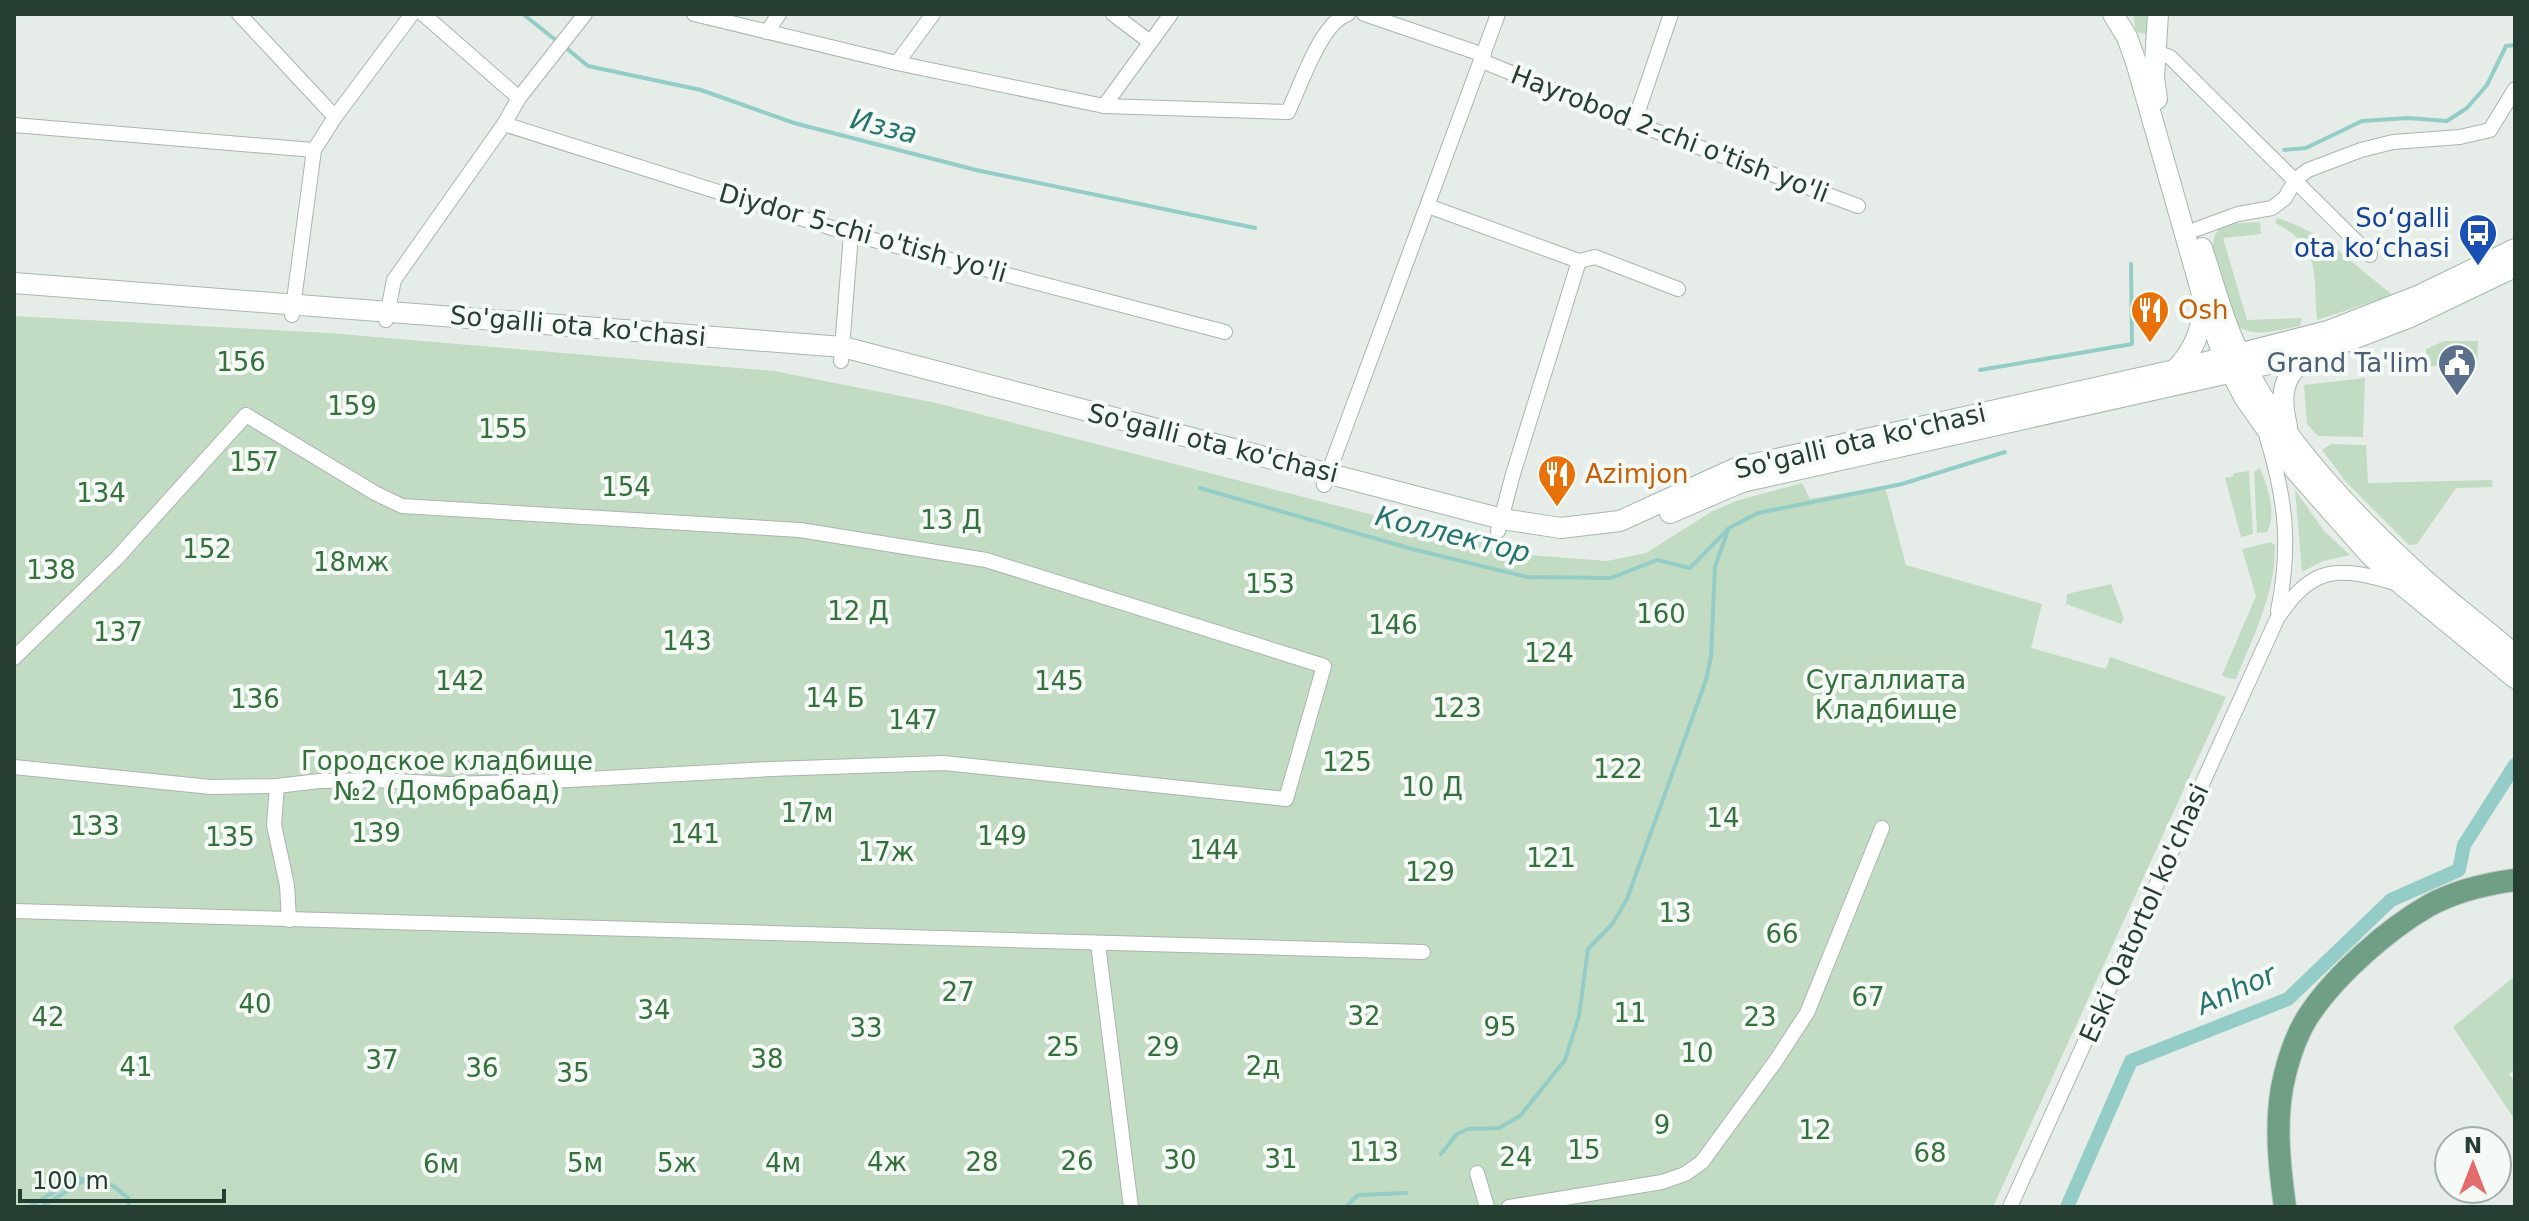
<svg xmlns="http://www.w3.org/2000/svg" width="2529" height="1221" font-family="'DejaVu Sans',sans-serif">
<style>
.green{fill:#c1dcc2}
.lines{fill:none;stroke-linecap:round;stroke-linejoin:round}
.stream{stroke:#94cdc7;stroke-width:4}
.canal{stroke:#94cdc7;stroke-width:14}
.street-casing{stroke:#a9b5ae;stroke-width:16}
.secondary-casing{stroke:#a5b8ad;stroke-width:22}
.primary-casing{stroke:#c2c9c6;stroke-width:24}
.street{stroke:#fff;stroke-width:14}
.secondary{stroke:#fff;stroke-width:20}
.primary{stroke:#6f9f86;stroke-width:22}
.labels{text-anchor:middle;stroke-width:8;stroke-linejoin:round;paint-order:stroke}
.street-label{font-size:26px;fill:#263e32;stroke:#f6faf7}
.transit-label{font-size:26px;fill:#164399;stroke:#f6faf7;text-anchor:end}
.food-label{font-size:26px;fill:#c56008;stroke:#f6faf7;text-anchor:start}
.park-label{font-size:26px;fill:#34713c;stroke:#f6faf7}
.service-label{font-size:26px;fill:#4e5e75;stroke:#f6faf7;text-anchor:end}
.water-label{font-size:28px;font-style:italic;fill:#25756e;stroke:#f6faf7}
</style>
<rect width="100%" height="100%" fill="#e6ede8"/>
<!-- green -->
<g class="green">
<path d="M 2133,14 L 2153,14 L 2147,34 L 2136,32 Z"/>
<path d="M 2277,218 C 2325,232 2354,266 2393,295 L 2317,320 C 2313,276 2322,246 2275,223 Z"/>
<path d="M 2260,222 L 2261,234 L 2223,238 L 2247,320 L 2302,318 L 2300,326 C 2280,329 2253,340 2236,324 C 2230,304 2208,258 2214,238 C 2215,232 2220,228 2225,224 Z"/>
<path d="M 14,316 L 329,333 L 774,371 L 936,403 L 1530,555 L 1607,561 L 1646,553 L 1711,512 L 1736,501 L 1802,483 L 1810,499 L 1885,486 L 1906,565 L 2042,604 L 2031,648 L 2106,669 L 2110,657 L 2226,697 L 1993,1207 L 14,1207 Z"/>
<path d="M 2444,341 L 2478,341 L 2477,367 L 2426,366 L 2426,349 Z"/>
<path d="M 2365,378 L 2363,437 L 2318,436 L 2307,424 L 2304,385 Z"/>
<path d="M 2331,444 L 2366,445 L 2368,483 L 2492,480 L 2493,487 L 2456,488 L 2417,544 L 2409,545 L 2347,483 L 2322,450 Z"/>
<path d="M 2260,468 C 2268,488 2277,513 2267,532 L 2257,533 L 2254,472 Z"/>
<path d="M 2249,471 L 2253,534 L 2241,537 L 2225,478 L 2232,477 L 2235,473 Z"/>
<path d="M 2295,490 L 2324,531 L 2350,555 L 2323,561 L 2302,572 Z"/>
<path d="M 2271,542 L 2275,546 C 2275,595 2254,634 2236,679 L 2227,678 L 2222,675 L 2256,596 L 2242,549 Z"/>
<path d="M 2111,584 L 2124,619 L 2121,624 L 2066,604 L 2067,594 Z"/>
<path d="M 2515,976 L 2515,1069 L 2509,1074 L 2515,1082 L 2515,1120 L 2453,1027 Z"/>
</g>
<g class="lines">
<!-- stream -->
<g class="stream">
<path d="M 523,14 L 558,42"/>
<path d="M 565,47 L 588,66 L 701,90 L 794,123 L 976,170 L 1255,228"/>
<path d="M 2284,150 L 2306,148 L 2362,121 L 2408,118 L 2447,121 L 2467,108 L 2487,85 L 2506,46 L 2515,45"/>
<path d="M 1980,370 L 2132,344 L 2131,264"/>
<path d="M 1200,488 L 1412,549 L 1527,577 L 1611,578 L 1657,560 L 1690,568 L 1729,528 L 1758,513 L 1902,484 L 2005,452"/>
<path d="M 1441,1154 L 1457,1134 L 1468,1129 L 1499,1128 L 1520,1116 L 1565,1060 L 1579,1016 L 1588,949 L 1613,923 L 1627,899 L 1706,680 L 1711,657 L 1715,567 L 1728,530"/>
<path d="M 29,1207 L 77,1178 L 112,1185 L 128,1198 L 129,1207"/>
<path d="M 41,1207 L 85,1180"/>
<path d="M 1346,1207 L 1358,1195 L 1406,1193"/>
</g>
<!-- canal -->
<path class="canal" d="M 2067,1207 L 2131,1061 L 2288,999 L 2391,900 L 2459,870 L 2464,845 L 2515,765"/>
<!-- street casing -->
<g class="street-casing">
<g id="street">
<path d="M 239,14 L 335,117"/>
<path d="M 423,14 L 519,98"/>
<path d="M 694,14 L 897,63 L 1104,106 L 1288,112 C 1300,87 1321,22 1348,14"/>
<path d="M 1113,14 L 1150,42"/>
<path d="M 1364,14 L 1484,55"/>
<path d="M 767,32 L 779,14"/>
<path d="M 2156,52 L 2170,57 L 2370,255"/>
<path d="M 1482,61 L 1634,123 L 1858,206"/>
<path d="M 897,63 L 933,14"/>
<path d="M 1104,106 L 1171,14"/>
<path d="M 1634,123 L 1671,14"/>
<path d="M 504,124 L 851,234 L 1225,332"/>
<path d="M 14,125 L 314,150"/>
<path d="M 1428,206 L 1579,261 L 1595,257 L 1678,289"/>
<path d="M 2197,229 L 2238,214 L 2272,208 L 2285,198 L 2296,179 L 2308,170 L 2361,150 L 2393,142 L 2460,137 L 2490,130 L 2515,89"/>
<path d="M 292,315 L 314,150 L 335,117 L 412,14"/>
<path d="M 386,320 L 394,280 L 504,124 L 519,98 L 585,14"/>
<path d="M 841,361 L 851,234"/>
<path d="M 2267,438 C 2286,499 2291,547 2278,611"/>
<path d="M 1324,485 L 1498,14"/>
<path d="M 1498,531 L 1513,474 L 1579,261"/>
<path d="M 14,658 L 117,558 L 246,415 L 375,493 L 402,506 L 800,530 L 986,560 L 1324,666 L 1286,799 L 944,763 L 771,769 L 551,781 L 449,784 L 379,780 L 319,781 L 277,786 L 211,787 L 14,767"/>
<path d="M 277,786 L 274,825 L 287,885 L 289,920"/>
<path d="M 14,911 L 1423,952"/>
<path d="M 1098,944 L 1131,1207"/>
<path d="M 1477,1173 L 1487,1207"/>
<path d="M 1509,1207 L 1662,1182 L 1685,1174 L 1702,1162 L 1775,1062 L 1807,1013 L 1882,828"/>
<path d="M 2010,1207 L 2277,619 C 2313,564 2339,566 2398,584"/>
</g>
</g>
<!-- secondary casing -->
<g class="secondary-casing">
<g id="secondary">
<path d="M 2113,14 L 2127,37 L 2136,62 L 2204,301 L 2224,358 L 2244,397 L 2295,470 L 2369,554 L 2402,585 L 2515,678"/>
<path d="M 2157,99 L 2154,78 L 2158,14"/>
<path d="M 2202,248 C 2215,288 2226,330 2246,368 C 2285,441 2352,513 2413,569 C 2445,599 2482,626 2515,655"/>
<path d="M 14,283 L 843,347 L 1502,519 L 1561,528 L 1620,521 L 1736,468 L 2175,370 L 2328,331 L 2420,295 L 2515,249"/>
<path d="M 2175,370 C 2193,352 2202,332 2203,306"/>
<path d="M 2287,426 C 2280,398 2281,376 2306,359"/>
<path d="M 1670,513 L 1742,482 L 2314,354 L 2408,318 L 2515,267"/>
</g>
</g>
<!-- primary casing -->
<g class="primary-casing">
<path id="primary" d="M 2285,1207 C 2279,1164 2274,1116 2285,1074 C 2290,1054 2299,1029 2311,1012 C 2337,974 2388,929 2428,906 C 2455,891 2485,884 2515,880"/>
</g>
<!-- street -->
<use href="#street" class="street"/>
<!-- secondary -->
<use href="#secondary" class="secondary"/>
<!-- primary -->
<use href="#primary" class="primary"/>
</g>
<!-- icons -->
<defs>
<g id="bus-pin" transform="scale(2)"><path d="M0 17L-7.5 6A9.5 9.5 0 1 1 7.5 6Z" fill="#1a4fb4" stroke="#f6faf7"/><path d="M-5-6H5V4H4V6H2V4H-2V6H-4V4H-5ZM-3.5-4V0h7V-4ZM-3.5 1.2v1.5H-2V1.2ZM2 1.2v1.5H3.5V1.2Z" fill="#fff"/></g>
<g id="restaurant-pin" transform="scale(2)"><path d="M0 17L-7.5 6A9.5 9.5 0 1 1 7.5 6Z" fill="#e8710a" stroke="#f6faf7"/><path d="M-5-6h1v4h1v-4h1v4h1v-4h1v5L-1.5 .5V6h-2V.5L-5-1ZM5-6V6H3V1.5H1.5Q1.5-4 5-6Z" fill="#fff"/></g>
<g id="civic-pin" transform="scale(2)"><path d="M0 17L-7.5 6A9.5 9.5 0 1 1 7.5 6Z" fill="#5c6f8a" stroke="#f6faf7"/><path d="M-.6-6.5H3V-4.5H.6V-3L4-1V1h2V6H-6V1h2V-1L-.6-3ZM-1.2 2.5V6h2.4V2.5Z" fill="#fff"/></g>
</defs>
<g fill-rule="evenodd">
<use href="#bus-pin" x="2478" y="233"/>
<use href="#restaurant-pin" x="2150" y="310"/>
<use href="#civic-pin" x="2457" y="363"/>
<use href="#restaurant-pin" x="1557" y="474"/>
</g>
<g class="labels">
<!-- street labels -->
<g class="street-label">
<text transform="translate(1670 134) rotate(21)" y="9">Hayrobod 2-chi o'tish yo'li</text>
<text transform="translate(863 233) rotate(16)" y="9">Diydor 5-chi o'tish yo'li</text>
<text transform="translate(578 326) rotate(5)" y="9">So'galli ota ko'chasi</text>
<text transform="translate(1860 441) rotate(-13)" y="9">So'galli ota ko'chasi</text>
<text transform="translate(1213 443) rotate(14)" y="9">So'galli ota ko'chasi</text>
<text transform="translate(2144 913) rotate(-66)" y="9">Eski Qatortol ko'chasi</text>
</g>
<!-- transit labels -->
<g class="transit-label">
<text x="2450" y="227">Soʻgalli<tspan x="2450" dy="30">ota koʻchasi</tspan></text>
</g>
<!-- food labels -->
<g class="food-label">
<text x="2178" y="319">Osh</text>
<text x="1585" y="483">Azimjon</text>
</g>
<!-- park labels -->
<g class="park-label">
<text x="241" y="371">156</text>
<text x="352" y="415">159</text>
<text x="503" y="438">155</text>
<text x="254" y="471">157</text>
<text x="626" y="496">154</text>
<text x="101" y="502">134</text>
<text x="951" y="529">13 Д</text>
<text x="207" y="558">152</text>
<text x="351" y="571">18мж</text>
<text x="51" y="579">138</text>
<text x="1270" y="593">153</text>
<text x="858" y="620">12 Д</text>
<text x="1661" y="623">160</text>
<text x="1393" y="634">146</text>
<text x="118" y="641">137</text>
<text x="687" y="650">143</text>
<text x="1549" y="662">124</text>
<text x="1886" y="689">Сугаллиата<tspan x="1886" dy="30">Кладбище</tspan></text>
<text x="460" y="690">142</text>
<text x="1059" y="690">145</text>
<text x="835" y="707">14 Б</text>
<text x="255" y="708">136</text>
<text x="1457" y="717">123</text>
<text x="913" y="729">147</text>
<text x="447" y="770">Городское кладбище<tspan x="447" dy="30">№2 (Домбрабад)</tspan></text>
<text x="1347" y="771">125</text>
<text x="1618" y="778">122</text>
<text x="1432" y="796">10 Д</text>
<text x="807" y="822">17м</text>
<text x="1723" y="827">14</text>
<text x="95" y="835">133</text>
<text x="376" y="842">139</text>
<text x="695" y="843">141</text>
<text x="1002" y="845">149</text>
<text x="230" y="846">135</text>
<text x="1214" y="859">144</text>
<text x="886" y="861">17ж</text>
<text x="1551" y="867">121</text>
<text x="1430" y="881">129</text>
<text x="1675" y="922">13</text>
<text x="1782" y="943">66</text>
<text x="958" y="1001">27</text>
<text x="1868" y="1006">67</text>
<text x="255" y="1013">40</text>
<text x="654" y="1019">34</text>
<text x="1630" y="1022">11</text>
<text x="1364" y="1025">32</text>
<text x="48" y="1026">42</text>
<text x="1760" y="1026">23</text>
<text x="1500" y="1036">95</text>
<text x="866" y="1037">33</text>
<text x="1063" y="1056">25</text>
<text x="1163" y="1056">29</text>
<text x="1697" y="1062">10</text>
<text x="767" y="1068">38</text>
<text x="382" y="1069">37</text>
<text x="1263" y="1075">2д</text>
<text x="136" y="1076">41</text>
<text x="482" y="1077">36</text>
<text x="573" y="1082">35</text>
<text x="1662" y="1134">9</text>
<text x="1815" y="1139">12</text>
<text x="1584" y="1159">15</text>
<text x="1374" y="1161">113</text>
<text x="1930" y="1162">68</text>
<text x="1516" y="1166">24</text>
<text x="1281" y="1168">31</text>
<text x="1180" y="1169">30</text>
<text x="1077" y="1170">26</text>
<text x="887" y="1171">4ж</text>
<text x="982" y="1171">28</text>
<text x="585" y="1172">5м</text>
<text x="677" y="1172">5ж</text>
<text x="783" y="1172">4м</text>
<text x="441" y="1173">6м</text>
</g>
<!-- service labels -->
<g class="service-label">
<text x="2429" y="372">Grand Ta'lim</text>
</g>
<!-- water labels -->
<g class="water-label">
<text transform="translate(884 126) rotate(14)" y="10">Изза</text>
<text transform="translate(1453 534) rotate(14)" y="10">Коллектор</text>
<text transform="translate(2236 989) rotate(-24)" y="10">Anhor</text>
</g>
</g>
<!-- border -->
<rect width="2529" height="1221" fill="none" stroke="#263e32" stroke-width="32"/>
<!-- north arrow -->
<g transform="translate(2473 1165)"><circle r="38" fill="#f6faf7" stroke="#a3afa8" stroke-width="2"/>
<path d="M0-6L14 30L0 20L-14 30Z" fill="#e56c6d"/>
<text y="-12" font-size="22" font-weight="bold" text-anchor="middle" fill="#263e32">N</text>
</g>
<!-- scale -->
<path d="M20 1189v12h204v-12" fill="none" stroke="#263e32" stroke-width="4"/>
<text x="32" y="1189" font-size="24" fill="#263e32" stroke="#f6faf7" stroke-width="6" paint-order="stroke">100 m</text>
</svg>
